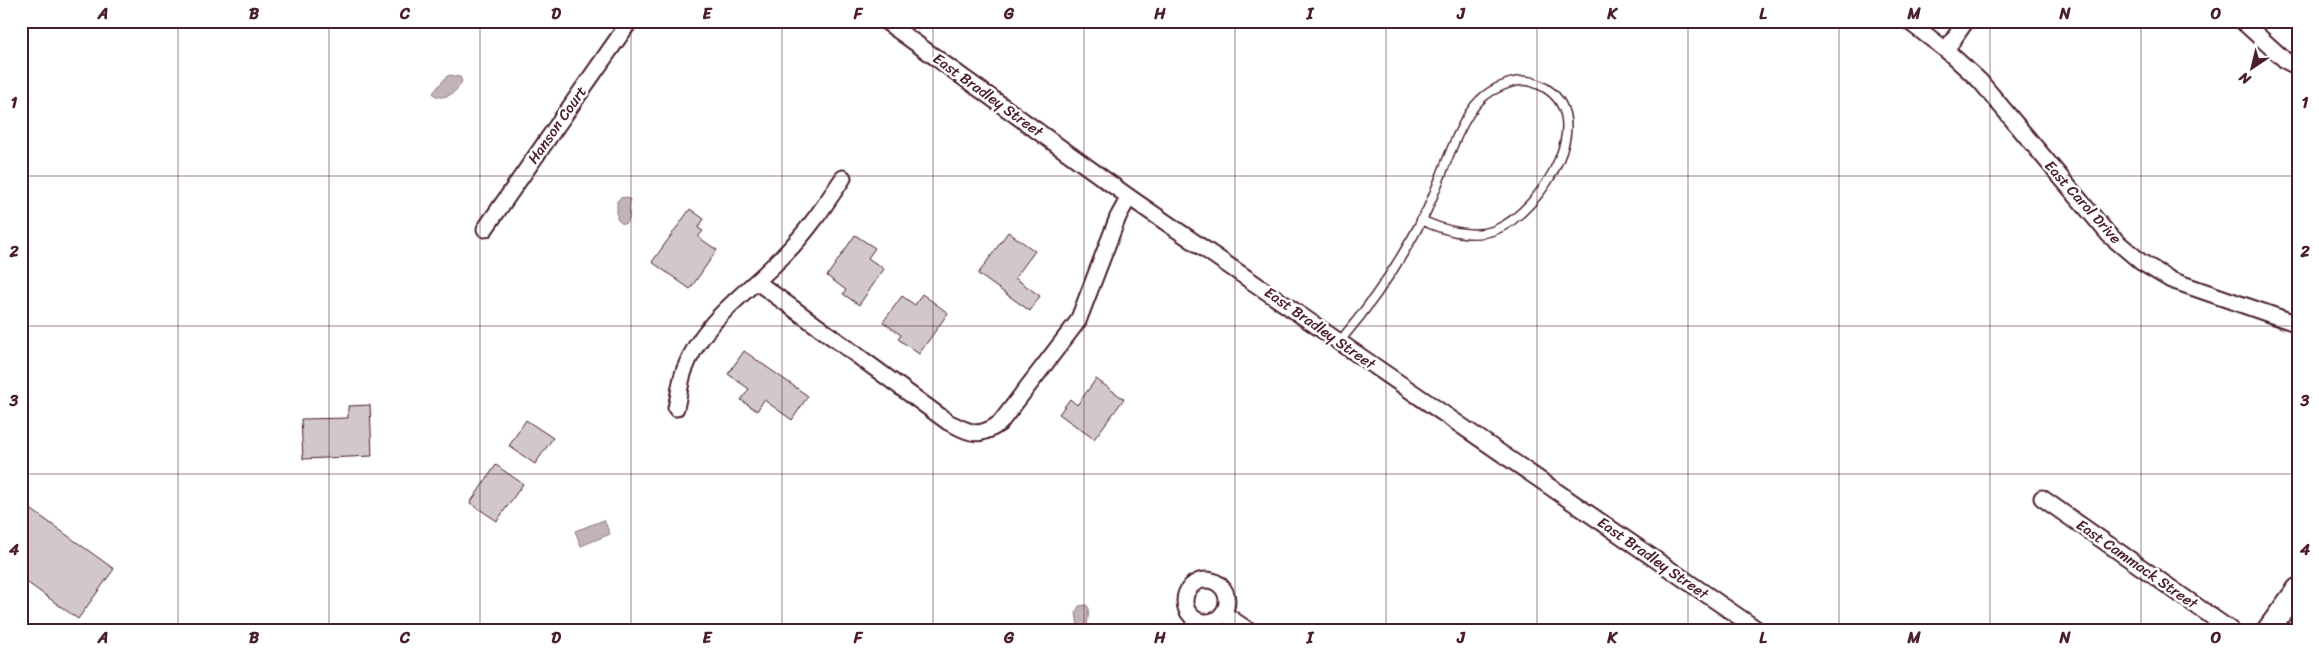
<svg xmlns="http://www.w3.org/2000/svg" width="2319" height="651" font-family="Sriracha,sans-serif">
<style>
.water{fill:#c1b3b6;stroke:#91787e}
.building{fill:#d2c7cb;stroke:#4a1f2b}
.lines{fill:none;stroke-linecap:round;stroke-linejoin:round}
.lane-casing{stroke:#4a1f2b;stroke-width:11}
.street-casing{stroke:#4a1f2b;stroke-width:19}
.secondary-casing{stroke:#4a1f2b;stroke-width:25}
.lane{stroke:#fff;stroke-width:8}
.street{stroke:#fff;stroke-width:15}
.secondary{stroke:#fff;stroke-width:21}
.grid{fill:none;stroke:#4a1f2b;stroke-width:1;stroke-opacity:0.55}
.labels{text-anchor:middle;stroke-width:5;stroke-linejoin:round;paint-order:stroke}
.street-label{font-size:15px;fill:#4a1f2b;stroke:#fff}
.neatline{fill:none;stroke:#4a1f2b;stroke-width:2}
.grid-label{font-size:16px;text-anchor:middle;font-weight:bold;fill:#4a1f2b}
</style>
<rect width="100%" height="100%" fill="#fff"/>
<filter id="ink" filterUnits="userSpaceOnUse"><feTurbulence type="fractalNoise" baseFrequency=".02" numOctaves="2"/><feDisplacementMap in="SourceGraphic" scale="10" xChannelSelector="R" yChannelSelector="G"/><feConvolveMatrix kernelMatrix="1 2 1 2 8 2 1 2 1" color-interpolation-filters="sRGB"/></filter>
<g filter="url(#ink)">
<!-- water -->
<g class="water">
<path d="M 450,75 L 460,77 L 462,81 C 458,91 447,100 436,96 L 433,93 L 446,77 Z"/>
<path d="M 627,197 L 630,200 L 629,220 L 625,224 L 621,223 L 617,219 L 617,201 L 620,198 Z"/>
<path d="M 604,520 L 610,534 L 581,546 L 575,531 Z"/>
<path d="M 1086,605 L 1089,608 L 1087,627 L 1081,629 L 1078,627 L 1076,612 L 1079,606 Z"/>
</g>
<!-- building -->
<g class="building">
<path d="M 690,209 L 704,219 L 698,228 L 703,231 L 698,237 L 717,250 L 690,289 L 652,262 Z"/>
<path d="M 1008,232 L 1035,251 L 1015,278 L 1040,296 L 1030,311 L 978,274 Z"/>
<path d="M 855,235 L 875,248 L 868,258 L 884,269 L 859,305 L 843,294 L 846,290 L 827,276 Z"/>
<path d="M 922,294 L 948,313 L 919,354 L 898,339 L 901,335 L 883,322 L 902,296 L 915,305 Z"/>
<path d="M 744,351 L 808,396 L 792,420 L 764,400 L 757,411 L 741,400 L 749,389 L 728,374 Z"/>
<path d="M 1096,379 L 1124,399 L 1094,439 L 1059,414 L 1070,399 L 1077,405 Z"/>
<path d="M 370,405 L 372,456 L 303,459 L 301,419 L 348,418 L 348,406 Z"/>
<path d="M 526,420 L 553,438 L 535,464 L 509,446 Z"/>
<path d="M 496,465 L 523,484 L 497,521 L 470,503 Z"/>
<path d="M 32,510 L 114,569 L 78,619 L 21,578 L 21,525 Z"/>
</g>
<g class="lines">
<!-- lane casing -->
<g class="lane-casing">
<path id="lane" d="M 1340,341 C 1373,302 1403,258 1426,212 C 1441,181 1457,122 1480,100 C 1492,88 1519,76 1535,83 C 1606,110 1541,212 1495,230 C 1471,239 1443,230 1421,220"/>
</g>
<!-- street casing -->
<g class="street-casing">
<g id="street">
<path d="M 885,21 L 1129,197 L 1758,630"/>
<path d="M 1908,21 L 1946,50 L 1980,81 L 2109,235 L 2141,262 L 2171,280 L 2298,324"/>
<path d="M 2242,21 L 2286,61 L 2298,67"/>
<path d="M 1946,50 L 1966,21"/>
<path d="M 485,229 L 630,21"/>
<path d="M 757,282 L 948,422 C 971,433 978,439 1000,423 L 1078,321 L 1118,217 L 1129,197"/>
<path d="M 676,408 C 679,396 680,382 684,371 C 703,319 749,292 785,254 C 808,231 825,205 843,178"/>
<path d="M 2042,498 L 2231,630"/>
<circle cx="1206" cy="601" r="21"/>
<path d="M 1223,613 L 1248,630"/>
</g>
</g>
<!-- secondary casing -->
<g class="secondary-casing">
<path id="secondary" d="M 2268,630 L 2298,589"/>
</g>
<!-- lane -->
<use href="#lane" class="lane"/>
<!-- street -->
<use href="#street" class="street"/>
<!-- secondary -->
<use href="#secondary" class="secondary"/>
</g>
</g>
<!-- grid -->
<path class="grid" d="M 178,21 L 178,630M 329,21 L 329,630M 480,21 L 480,630M 631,21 L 631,630M 782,21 L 782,630M 933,21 L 933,630M 1084,21 L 1084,630M 1235,21 L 1235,630M 1386,21 L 1386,630M 1537,21 L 1537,630M 1688,21 L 1688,630M 1839,21 L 1839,630M 1990,21 L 1990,630M 2141,21 L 2141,630M 21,176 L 2298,176M 21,326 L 2298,326M 21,474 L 2298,474"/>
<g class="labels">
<!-- street labels -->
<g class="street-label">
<text transform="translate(988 95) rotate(36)" y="5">East Bradley Street</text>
<text transform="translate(557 125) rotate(-55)" y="5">Hanson Court</text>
<text transform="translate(2083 202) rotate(48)" y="5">East Carol Drive</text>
<text transform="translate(1320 328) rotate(35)" y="5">East Bradley Street</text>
<text transform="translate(1653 558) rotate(35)" y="5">East Bradley Street</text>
<text transform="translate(2137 564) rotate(35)" y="5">East Cammack Street</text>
</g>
</g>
<!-- margin -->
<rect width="2319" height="651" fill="none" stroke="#fff" stroke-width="55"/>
<!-- north arrow -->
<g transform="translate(2252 68) rotate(215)" stroke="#ffffff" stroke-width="4" paint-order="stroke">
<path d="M0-4L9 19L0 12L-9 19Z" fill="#4a1f2b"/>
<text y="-8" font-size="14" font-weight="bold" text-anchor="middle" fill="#4a1f2b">N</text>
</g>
<rect x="28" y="28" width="2264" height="596" class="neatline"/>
<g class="grid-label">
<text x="103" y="19">A</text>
<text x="254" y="19">B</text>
<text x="405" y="19">C</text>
<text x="556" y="19">D</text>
<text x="707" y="19">E</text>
<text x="858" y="19">F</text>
<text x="1009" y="19">G</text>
<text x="1160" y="19">H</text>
<text x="1310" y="19">I</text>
<text x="1461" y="19">J</text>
<text x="1612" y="19">K</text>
<text x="1763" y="19">L</text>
<text x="1914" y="19">M</text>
<text x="2065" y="19">N</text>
<text x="2216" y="19">O</text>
<text x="14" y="108">1</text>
<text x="2305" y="108">1</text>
<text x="14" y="257">2</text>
<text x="2305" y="257">2</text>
<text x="14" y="406">3</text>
<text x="2305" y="406">3</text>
<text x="14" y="555">4</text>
<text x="2305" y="555">4</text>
<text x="103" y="643">A</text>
<text x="254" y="643">B</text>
<text x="405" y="643">C</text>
<text x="556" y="643">D</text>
<text x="707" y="643">E</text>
<text x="858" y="643">F</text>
<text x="1009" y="643">G</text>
<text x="1160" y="643">H</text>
<text x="1310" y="643">I</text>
<text x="1461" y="643">J</text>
<text x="1612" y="643">K</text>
<text x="1763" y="643">L</text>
<text x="1914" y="643">M</text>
<text x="2065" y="643">N</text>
<text x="2216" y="643">O</text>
</g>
</svg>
